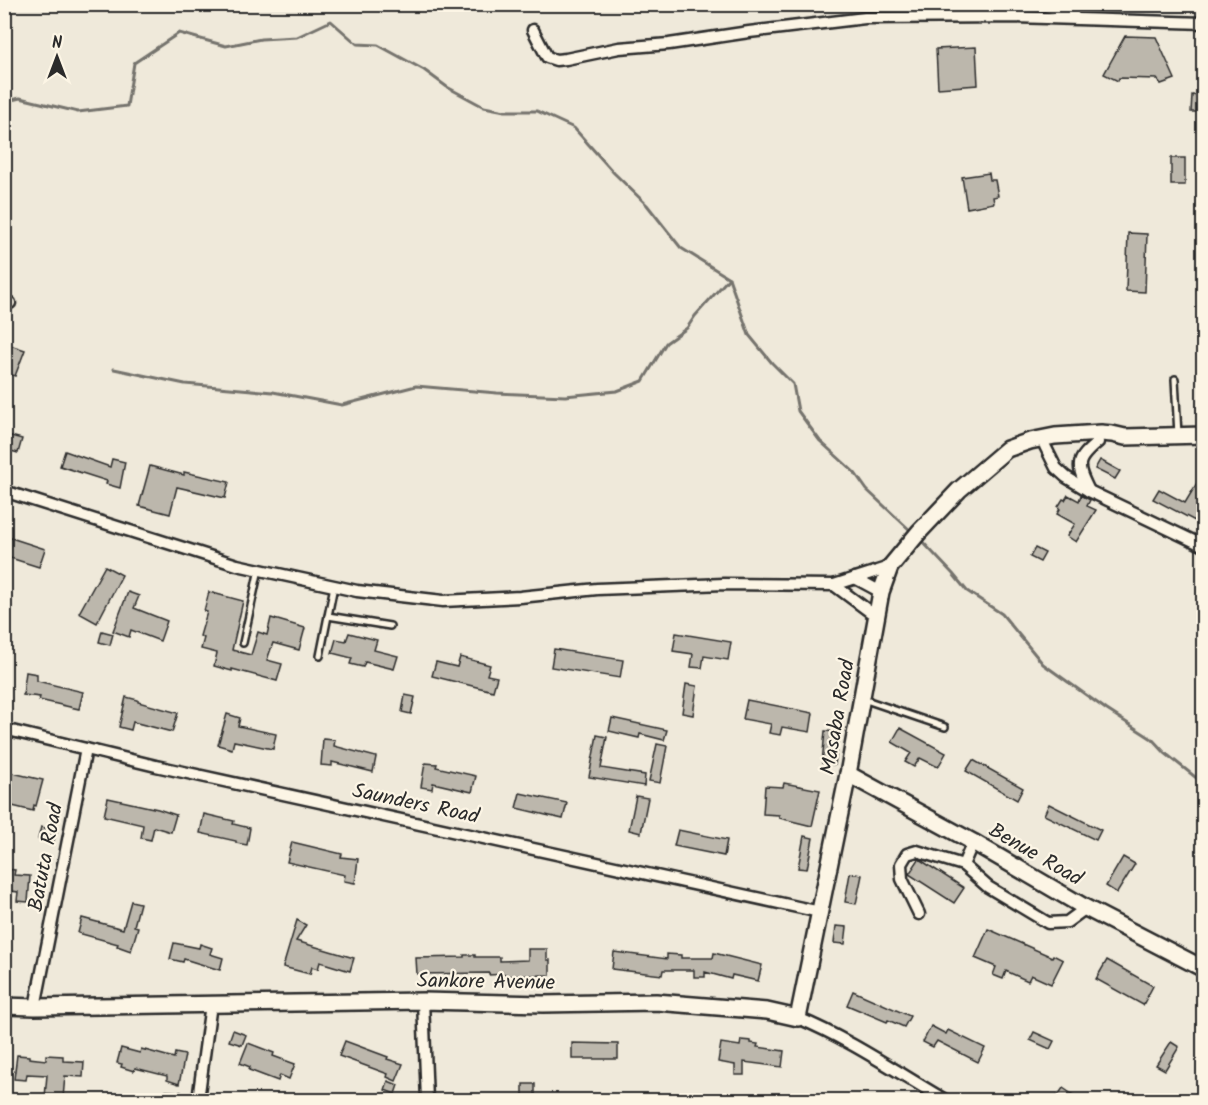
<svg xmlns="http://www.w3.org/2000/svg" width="1208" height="1105" font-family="Kalam,sans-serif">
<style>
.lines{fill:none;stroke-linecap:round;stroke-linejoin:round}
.stream{stroke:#75736d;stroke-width:3}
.building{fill:#bcb7ac;stroke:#2b2b2b;stroke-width:1.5}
.lane-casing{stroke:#2b2b2b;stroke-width:10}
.street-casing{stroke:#2b2b2b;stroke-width:15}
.secondary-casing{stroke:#2b2b2b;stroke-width:20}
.lane{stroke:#fcf5e5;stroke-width:5}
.street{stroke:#fcf5e5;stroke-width:10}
.secondary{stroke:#fcf5e5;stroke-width:15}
.labels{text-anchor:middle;stroke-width:4.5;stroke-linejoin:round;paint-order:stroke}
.street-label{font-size:21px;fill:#2b2b2b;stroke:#fcf5e5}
</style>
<rect width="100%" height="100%" fill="#efe9da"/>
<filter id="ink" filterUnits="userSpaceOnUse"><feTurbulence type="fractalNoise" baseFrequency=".0167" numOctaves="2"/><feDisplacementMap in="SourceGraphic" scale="12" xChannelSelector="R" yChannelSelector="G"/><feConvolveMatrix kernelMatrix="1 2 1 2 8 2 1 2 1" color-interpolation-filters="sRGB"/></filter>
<g filter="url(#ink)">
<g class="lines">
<!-- stream -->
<g class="stream">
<path d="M 4,102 L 20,98 L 78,112 L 127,106 L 134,63 L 179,33 L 226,46 L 261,39 L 297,37 L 331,21 L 357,44 L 378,45 L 424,70 L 447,87 L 484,107 L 505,111 L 537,111 L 574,128 L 614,173 L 647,205 L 681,248 L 729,278 L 749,335 L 772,363 L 793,384 L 798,411 L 820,441 L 855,473 L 867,490 L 912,532"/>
<path d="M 114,369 L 185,384 L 273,392 L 342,405 L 416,386 L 497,393 L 565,396 L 617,391 L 643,381 L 666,343 L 687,328 L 695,316 L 729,278"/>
<path d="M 919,538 L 953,574 L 967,591 L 1002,614 L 1043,664 L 1107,710 L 1152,739 L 1165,753 L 1204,784"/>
</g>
</g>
<!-- building -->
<g class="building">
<path d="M 1125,36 L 1156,37 L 1175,79 L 1161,84 L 1157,79 L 1119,78 L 1118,81 L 1104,74 Z"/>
<path d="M 976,47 L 978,85 L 938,88 L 936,49 Z"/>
<path d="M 1192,95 L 1203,96 L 1203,112 L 1191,112 Z"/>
<rect x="1171" y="158" width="14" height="27"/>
<path d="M 989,173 L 990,180 L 995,180 L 998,196 L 993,197 L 994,203 L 967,208 L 962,177 Z"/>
<path d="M 1128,233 L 1147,234 L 1145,292 L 1126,291 Z"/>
<path d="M 4,343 L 25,350 L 15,376 L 4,372 Z"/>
<path d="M 4,434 L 22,439 L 18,453 L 4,449 Z"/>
<path d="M 65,451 L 110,467 L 112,459 L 125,462 L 120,488 L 106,484 L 107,481 L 60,466 Z"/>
<path d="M 1100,460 L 1120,471 L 1115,479 L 1095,469 Z"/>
<path d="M 150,466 L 184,475 L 184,472 L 229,482 L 225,498 L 177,487 L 170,514 L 139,506 Z"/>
<path d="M 1203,473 L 1203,506 L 1195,521 L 1153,499 L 1159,489 L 1185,503 Z"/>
<path d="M 1068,495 L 1079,501 L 1081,495 L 1090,500 L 1087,506 L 1096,510 L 1076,542 L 1067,536 L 1075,524 L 1057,514 L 1060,509 L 1058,507 L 1063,499 L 1065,500 Z"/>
<path d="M 8,537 L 45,549 L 39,567 L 4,556 L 4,549 Z"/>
<path d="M 1035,548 L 1045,553 L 1040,562 L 1030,557 Z"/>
<path d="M 105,566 L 122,575 L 97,623 L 79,613 Z"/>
<path d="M 128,592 L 139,596 L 134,608 L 167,621 L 160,641 L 131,630 L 129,637 L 113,631 Z"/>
<path d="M 209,592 L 243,601 L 232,650 L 251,655 L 258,632 L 267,635 L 271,618 L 305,628 L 299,650 L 273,643 L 267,660 L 282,664 L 277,681 L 232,669 L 232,671 L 214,666 L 217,653 L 201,649 L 204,638 L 200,636 L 207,612 L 204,611 Z"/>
<path d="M 102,631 L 113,634 L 110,645 L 99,642 Z"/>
<path d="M 349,633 L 377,640 L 374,650 L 398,656 L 394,669 L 365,662 L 363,667 L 350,664 L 352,658 L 332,653 L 336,639 L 346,641 Z"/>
<path d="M 676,633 L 731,642 L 728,660 L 704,656 L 702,668 L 691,667 L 693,654 L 673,651 Z"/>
<path d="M 554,649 L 623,660 L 620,678 L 551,667 Z"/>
<path d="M 460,657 L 490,665 L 487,675 L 497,677 L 493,691 L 432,676 L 436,662 L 457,667 Z"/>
<path d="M 26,672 L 37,674 L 37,681 L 83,692 L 79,709 L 39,700 L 40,697 L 23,695 Z"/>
<path d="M 686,684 L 697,686 L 693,715 L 682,713 Z"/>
<path d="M 405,695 L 415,697 L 411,714 L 402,712 Z"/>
<path d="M 126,697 L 138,700 L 138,702 L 178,713 L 172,732 L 133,722 L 131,730 L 119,727 Z"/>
<path d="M 747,700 L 813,713 L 810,732 L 782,727 L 780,735 L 769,733 L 771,724 L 743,719 Z"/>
<path d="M 227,714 L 240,718 L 238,726 L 276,734 L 273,749 L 234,741 L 232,749 L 218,745 Z"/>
<path d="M 612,718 L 667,730 L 664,740 L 640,734 L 639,738 L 609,731 Z"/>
<path d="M 900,728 L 946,753 L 938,767 L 920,758 L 914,767 L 905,762 L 911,753 L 892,742 Z"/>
<path d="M 825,731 L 839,732 L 835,765 L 822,763 Z"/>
<path d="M 597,735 L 607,737 L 601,768 L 645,775 L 644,786 L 589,777 Z"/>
<path d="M 323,739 L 335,740 L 334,746 L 376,757 L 373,772 L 332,762 L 332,766 L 321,765 Z"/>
<path d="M 657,744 L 667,746 L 660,783 L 649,781 Z"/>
<path d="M 973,760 L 1023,788 L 1017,800 L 966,771 Z"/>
<path d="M 425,763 L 437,764 L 436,767 L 476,776 L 472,792 L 433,783 L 432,789 L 421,787 Z"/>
<path d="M 4,771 L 43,780 L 36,806 L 34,805 L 33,811 L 4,804 Z"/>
<path d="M 784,783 L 820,790 L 812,826 L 779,818 L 779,815 L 763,814 L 765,786 L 783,787 Z"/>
<path d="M 520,793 L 567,803 L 563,819 L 516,808 Z"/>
<path d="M 636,796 L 648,798 L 641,833 L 629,830 Z"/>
<path d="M 108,798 L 158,809 L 176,815 L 171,832 L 154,827 L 151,840 L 141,838 L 143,825 L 104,816 Z"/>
<path d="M 1049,804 L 1101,830 L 1096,840 L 1044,815 Z"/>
<path d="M 204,814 L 234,821 L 233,824 L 250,828 L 247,845 L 236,843 L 236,841 L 200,833 Z"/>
<path d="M 41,827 L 57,831 L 53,843 L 38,839 Z"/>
<path d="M 678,830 L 727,840 L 724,856 L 674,846 Z"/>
<path d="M 804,836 L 813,838 L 807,869 L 798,868 Z"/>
<path d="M 292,842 L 342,854 L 341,857 L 358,859 L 355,883 L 344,881 L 345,875 L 287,862 Z"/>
<path d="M 1123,857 L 1135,864 L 1117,893 L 1106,886 Z"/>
<path d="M 919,859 L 964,888 L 954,903 L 909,874 Z"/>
<path d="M 4,869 L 15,870 L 14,875 L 30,876 L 28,902 L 17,901 L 18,892 L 4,890 Z"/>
<path d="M 850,873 L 862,875 L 856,904 L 845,902 Z"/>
<path d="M 131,901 L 140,903 L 134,926 L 138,927 L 131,951 L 117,946 L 118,944 L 78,933 L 82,918 L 123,929 Z"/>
<path d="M 297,920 L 306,925 L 296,941 L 354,958 L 350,971 L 320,962 L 318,969 L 312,967 L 310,974 L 283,967 Z"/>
<path d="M 836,926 L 847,927 L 845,944 L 834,943 Z"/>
<path d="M 988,929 L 1052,957 L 1053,955 L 1063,960 L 1051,984 L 1031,975 L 1028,981 L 1006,971 L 1003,979 L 993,975 L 996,967 L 975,958 Z"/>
<path d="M 174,943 L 199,948 L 200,944 L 212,948 L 210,954 L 223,958 L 220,970 L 184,959 L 183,962 L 170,959 Z"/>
<path d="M 528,949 L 547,949 L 547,960 L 550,960 L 550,975 L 505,976 L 505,974 L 489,975 L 489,973 L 417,974 L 416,958 L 464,957 L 464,955 L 475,955 L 475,957 L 500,957 L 500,961 L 528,960 Z"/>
<path d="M 614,952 L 667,959 L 667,954 L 681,955 L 681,958 L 713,958 L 714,953 L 762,965 L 758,981 L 732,975 L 731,979 L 705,972 L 705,977 L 694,977 L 694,970 L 663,970 L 662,975 L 612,969 Z"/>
<path d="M 1107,960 L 1153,986 L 1143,1005 L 1096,979 Z"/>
<path d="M 853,991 L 910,1016 L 904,1027 L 888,1020 L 887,1022 L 847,1005 Z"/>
<path d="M 931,1026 L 946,1034 L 948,1030 L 985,1048 L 978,1062 L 937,1041 L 933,1047 L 923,1042 Z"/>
<path d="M 233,1030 L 246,1035 L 242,1045 L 229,1041 Z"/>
<path d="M 1034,1032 L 1054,1041 L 1050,1049 L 1030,1040 Z"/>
<path d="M 741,1040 L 751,1041 L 751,1043 L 758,1044 L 757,1047 L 784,1051 L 782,1067 L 744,1062 L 744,1075 L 735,1075 L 735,1065 L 718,1062 L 721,1043 L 740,1046 Z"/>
<path d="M 345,1041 L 388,1057 L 387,1059 L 403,1064 L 396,1081 L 387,1077 L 388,1074 L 339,1056 Z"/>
<path d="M 1171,1042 L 1179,1047 L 1165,1070 L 1156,1065 Z"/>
<path d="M 248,1043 L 274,1053 L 273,1056 L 295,1064 L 289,1079 L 280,1075 L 278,1081 L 249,1070 L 250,1067 L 240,1063 Z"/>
<path d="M 572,1043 L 618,1044 L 618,1059 L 572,1059 Z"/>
<path d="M 121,1048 L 140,1053 L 141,1049 L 174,1058 L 175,1053 L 185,1055 L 179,1084 L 167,1080 L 167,1076 L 135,1068 L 134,1071 L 121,1067 L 122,1064 L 117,1063 Z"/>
<path d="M 17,1055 L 29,1056 L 29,1058 L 46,1060 L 46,1055 L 63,1056 L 63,1061 L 84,1062 L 83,1077 L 65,1076 L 63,1098 L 45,1097 L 47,1075 L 27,1074 L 26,1080 L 14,1079 Z"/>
<path d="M 388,1081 L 398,1085 L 395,1094 L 385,1090 Z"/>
<path d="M 523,1084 L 535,1084 L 535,1097 L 523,1096 Z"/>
<path d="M 1063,1088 L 1082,1101 L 1054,1101 Z"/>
<path d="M 166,1091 L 181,1092 L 180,1101 L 165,1101 Z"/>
</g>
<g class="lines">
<!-- lane casing -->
<g class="lane-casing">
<g id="lane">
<path d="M 1175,379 L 1178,435"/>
<path d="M 328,616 L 390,626"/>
<path d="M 243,643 L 259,569"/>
<path d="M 320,656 L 334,586"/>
<path d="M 863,699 L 945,727"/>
</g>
</g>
<!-- street casing -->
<g class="street-casing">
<g id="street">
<path d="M 1037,4 L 1056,9 L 1074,16"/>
<path d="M 533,30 L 547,57 L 556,60 L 566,59 L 619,48 L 669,44 L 749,32 L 865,18 L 1015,17 L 1204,23"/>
<path d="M 4,302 L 10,303"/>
<path d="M 1045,446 L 1056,468 L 1066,477 L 1089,491 L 1204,546"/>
<path d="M 4,491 L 237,565 L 357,591 L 443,601 L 520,597 L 597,589 L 724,584 L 834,585 L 890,567"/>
<path d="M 1089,491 C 1076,465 1075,461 1098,442"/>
<path d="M 855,578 L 881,592"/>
<path d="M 834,585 L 877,617"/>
<path d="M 4,729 L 156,766 L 820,912"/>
<path d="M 973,842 L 963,865 L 988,887 L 1048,923 L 1067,922 L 1086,908"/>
<path d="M 919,914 L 902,879 L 901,864 L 907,854 L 917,851 L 963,865"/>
<path d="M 423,1001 L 427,1100"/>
<path d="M 35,1007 L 86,749"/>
<path d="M 798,1018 C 849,1039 897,1072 945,1100"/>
<path d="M 198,1100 L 211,1004"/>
</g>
</g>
<!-- secondary casing -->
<g class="secondary-casing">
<g id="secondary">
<path d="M 848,774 L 973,842 L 1086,908 L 1204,969"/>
<path d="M 4,1006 L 35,1007 L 423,1001 L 543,1004 L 656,1002 L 767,1011 L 798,1018 L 848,774 L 881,592 L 890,567 L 919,532 L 959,490 L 1007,449 L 1030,441 L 1055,436 L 1101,433 L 1112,434 L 1125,437 L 1204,435"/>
</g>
</g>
<!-- lane -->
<use href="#lane" class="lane"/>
<!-- street -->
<use href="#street" class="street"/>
<!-- secondary -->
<use href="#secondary" class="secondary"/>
</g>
</g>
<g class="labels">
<!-- street labels -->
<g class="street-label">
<text transform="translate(837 717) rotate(-80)" y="7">Masaba Road</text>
<text transform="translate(416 803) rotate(12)" y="7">Saunders Road</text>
<text transform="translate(1036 854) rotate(30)" y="7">Benue Road</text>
<text transform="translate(45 857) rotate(-79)" y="7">Batuta Road</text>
<text transform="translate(486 981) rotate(1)" y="7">Sankore Avenue</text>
</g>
</g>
<!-- margin -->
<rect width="1208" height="1105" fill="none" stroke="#fcf5e5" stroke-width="24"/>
<rect x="12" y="12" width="1184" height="1081" fill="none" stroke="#2b2b2b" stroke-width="2" filter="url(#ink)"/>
<!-- north arrow -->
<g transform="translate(57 57)" stroke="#fcf5e5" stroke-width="4.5" paint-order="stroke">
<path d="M0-4.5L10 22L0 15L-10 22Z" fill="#2b2b2b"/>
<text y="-9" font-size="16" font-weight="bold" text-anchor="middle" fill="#2b2b2b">N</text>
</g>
</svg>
